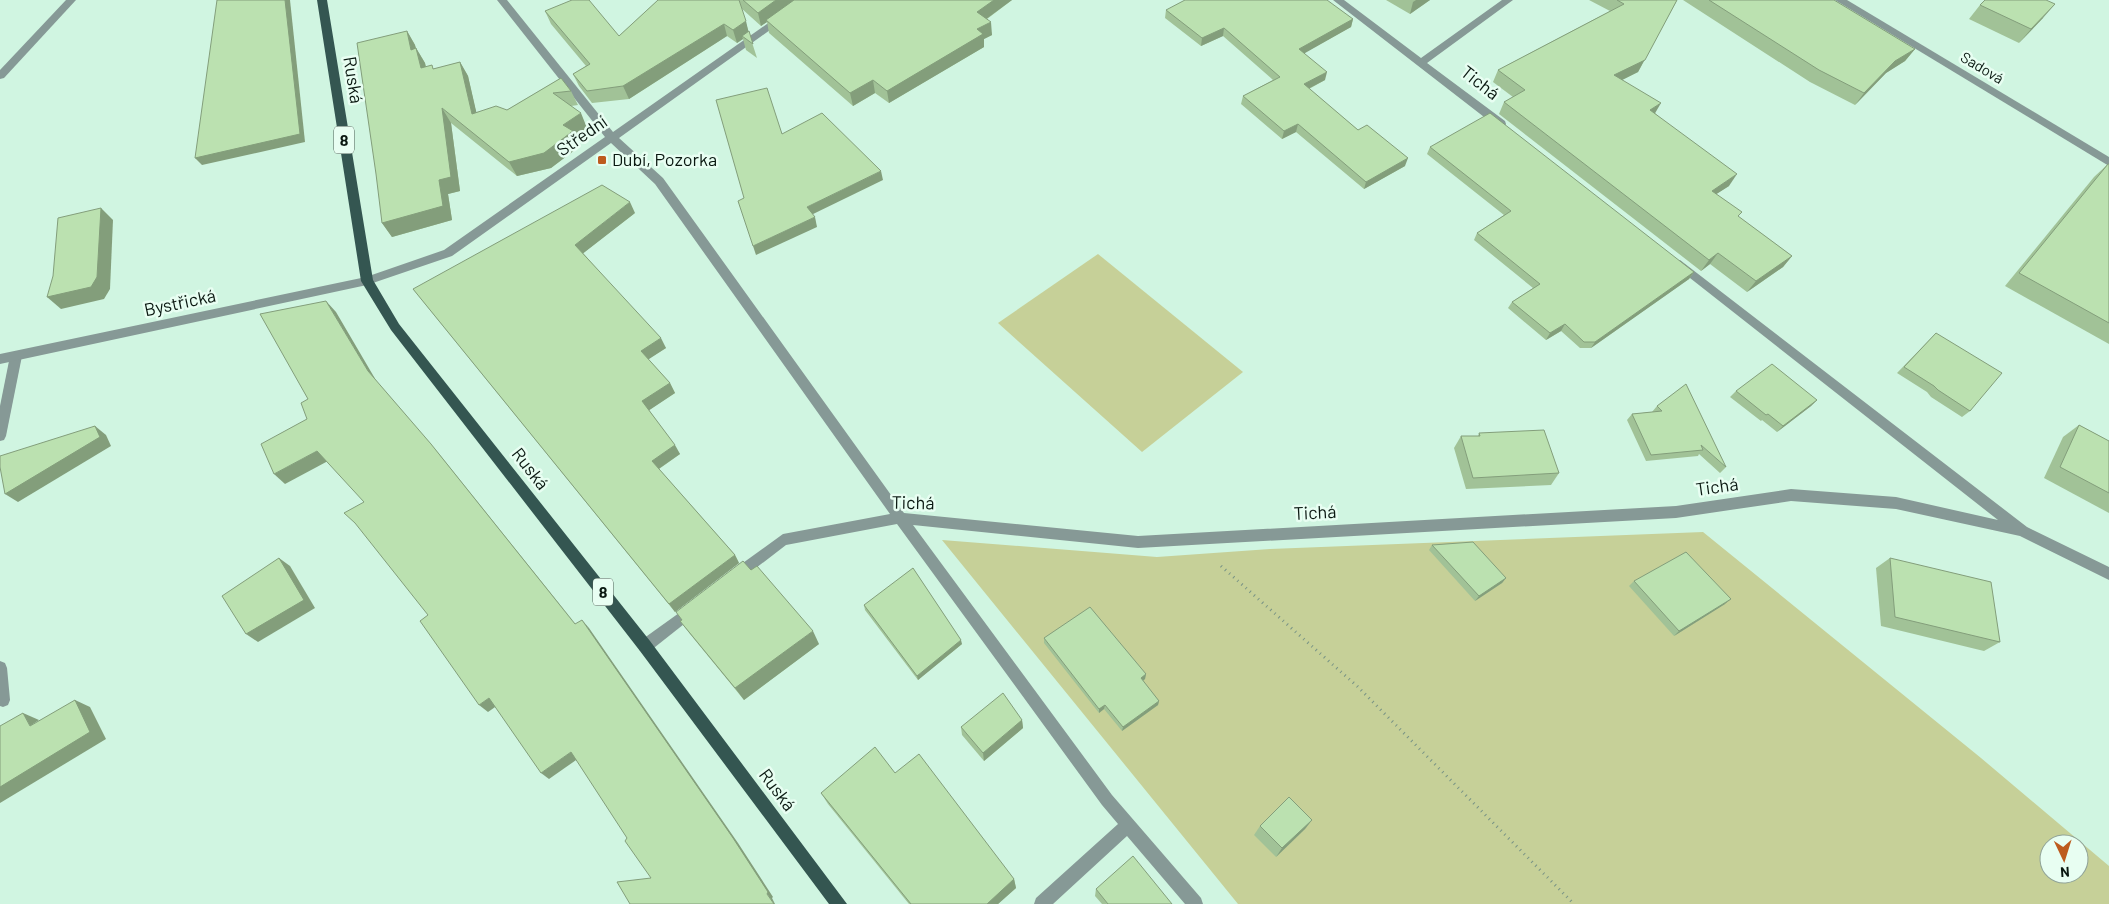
<svg xmlns="http://www.w3.org/2000/svg" width="2109" height="904" font-family="Barlow,sans-serif">
<style>
.green{fill:#c6d098;fill-rule:evenodd}
.lines{fill:none;stroke-linecap:round;stroke-linejoin:round}
.path{stroke:#789385;stroke-width:3;stroke-dasharray:1 4.5;stroke-linecap:butt}
.service{fill:#869996;fill-rule:evenodd}
.minor{fill:#869996;fill-rule:evenodd}
.primary{fill:#345651;fill-rule:evenodd}
.wall{fill:#a1c297}
.shaded-wall{fill:#839e7b}
.building{fill:#bbe1b0;stroke:#839e7b}
.poi-dot{fill:#bd5b1e;stroke:#e8fef2;stroke-width:2}
.labels{text-anchor:middle;stroke-width:5;stroke-linejoin:round;paint-order:stroke}
.far-street-label{font-size:15px;fill:#0a1811;stroke:#e8fef2}
.shield{fill:#e8fef2;stroke:#4d5d54;stroke-width:1}
.shield-label{font-size:16px;font-weight:bold;fill:#0a1811}
.street-label{font-size:18px;fill:#0a1811;stroke:#e8fef2}
.poi-label{font-size:18px;fill:#0a1811;stroke:#e8fef2;text-anchor:start}
</style>
<rect width="100%" height="100%" fill="#d0f5e1"/>
<!-- green -->
<g class="green">
<path d="M 1098,254 L 1243,372 L 1142,452 L 998,323 Z"/>
<path d="M 1703,532 L 1981,758 L 2109,866 L 2109,904 L 1238,904 L 942,540 L 1157,557 L 1270,549 ZM 2049,844 L 2079,844 L 2079,874 L 2049,874 Z"/>
</g>
<g class="lines">
<!-- path -->
<path class="path" d="M 1221,566 L 1357,686 L 1574,904"/>
<!-- service -->
<g class="service">
<path d="M 16,351 L 20,353 L 22,356 L 6,436 L 4,440 L 0,441 L 0,406 L 10,356 L 12,353 Z"/>
<path d="M 0,661 L 5,663 L 7,668 L 10,700 L 8,705 L 3,707 L 0,706 Z"/>
</g>
<!-- minor -->
<g class="minor">
<path d="M 66,0 L 76,0 L 4,78 L 0,79 L 0,70 Z"/>
<path d="M 497,0 L 507,0 L 613,132 L 801,0 L 812,0 L 619,138 L 663,178 L 904,513 L 1138,536 L 1676,506 L 1791,489 L 1896,497 L 1998,520 L 1676,267 L 1674,264 L 1676,261 L 1680,260 L 2027,527 L 2109,567 L 2109,580 L 2020,536 L 1896,509 L 1791,501 L 1676,518 L 1138,548 L 913,525 L 1112,795 L 1201,898 L 1203,904 L 1185,904 L 1127,836 L 1053,904 L 1034,904 L 1036,898 L 1118,824 L 1102,805 L 897,524 L 786,545 L 739,581 L 734,583 L 729,581 L 727,577 L 729,573 L 783,534 L 890,514 L 655,184 L 611,143 L 452,256 L 367,285 L 0,364 L 0,354 L 366,277 L 444,250 L 605,137 Z"/>
<path d="M 1333,0 L 1344,0 L 1421,58 L 1502,0 L 1513,0 L 1427,63 L 1505,121 L 1506,124 L 1505,127 L 1497,127 Z"/>
<path d="M 1835,0 L 1847,0 L 2109,157 L 2109,166 Z"/>
<path d="M 693,603 L 698,605 L 700,609 L 698,613 L 650,651 L 645,652 L 640,651 L 638,646 L 640,641 Z"/>
</g>
<!-- primary -->
<path class="primary" d="M 317,0 L 327,0 L 373,280 L 399,324 L 650,641 L 847,904 L 829,904 L 640,651 L 391,330 L 361,281 Z"/>
</g>
<!-- wall -->
<g class="wall">
<path d="M 658,0 L 1012,0 L 987,19 L 992,35 L 984,39 L 984,47 L 889,103 L 875,93 L 853,106 L 769,33 L 767,22 L 761,26 L 741,8 L 757,58 L 746,50 L 743,39 L 737,43 L 727,36 L 629,99 L 592,103 L 579,86 L 573,74 L 586,66 L 551,24 L 545,11 L 619,36 Z"/>
<path d="M 1386,0 L 1430,0 L 1410,14 Z"/>
<path d="M 1589,0 L 1677,0 L 1638,72 L 1622,80 L 1655,113 L 1729,186 L 1716,194 L 1739,217 L 1792,256 L 1783,267 L 1747,292 L 1710,264 L 1701,271 L 1499,114 L 1504,102 L 1513,97 L 1493,82 L 1498,70 L 1610,11 Z"/>
<path d="M 1683,0 L 1834,0 L 1915,49 L 1905,61 L 1886,73 L 1855,105 L 1810,82 Z"/>
<path d="M 1980,5 L 2043,18 L 2019,43 L 1969,19 Z"/>
<path d="M 1166,10 L 1353,19 L 1351,27 L 1304,53 L 1325,80 L 1309,89 L 1358,130 L 1405,166 L 1364,189 L 1296,132 L 1282,139 L 1241,104 L 1243,96 L 1273,80 L 1223,36 L 1201,46 L 1165,18 Z"/>
<path d="M 407,31 L 415,45 L 416,48 L 425,63 L 426,67 L 434,69 L 460,62 L 468,76 L 476,112 L 507,110 L 561,78 L 571,91 L 578,105 L 571,106 L 587,128 L 575,136 L 580,146 L 551,168 L 517,176 L 451,123 L 460,191 L 448,194 L 452,220 L 392,237 L 382,223 Z"/>
<path d="M 1430,147 L 1694,272 L 1689,279 L 1591,348 L 1580,348 L 1561,331 L 1546,340 L 1508,308 L 1512,302 L 1533,288 L 1474,240 L 1477,233 L 1504,215 L 1427,154 Z"/>
<path d="M 2108,164 L 2109,164 L 2109,344 L 2005,286 L 2094,177 Z"/>
<path d="M 635,213 L 583,253 L 666,348 L 648,359 L 670,383 L 675,393 L 649,410 L 680,454 L 659,469 L 735,555 L 739,563 L 675,612 L 413,289 Z"/>
<path d="M 1936,333 L 1970,411 L 1962,417 L 1931,397 L 1927,392 L 1897,373 Z"/>
<path d="M 1736,391 L 1817,400 L 1811,406 L 1777,432 L 1762,420 L 1761,421 L 1730,397 Z"/>
<path d="M 1657,406 L 1726,467 L 1720,473 L 1699,454 L 1698,456 L 1646,461 L 1627,420 L 1632,414 L 1652,412 Z"/>
<path d="M 2079,425 L 2109,441 L 2109,513 L 2044,478 L 2063,437 Z"/>
<path d="M 1479,433 L 1559,473 L 1551,485 L 1466,489 L 1454,448 L 1461,436 L 1478,436 Z"/>
<path d="M 1432,545 L 1506,578 L 1502,583 L 1475,601 L 1429,550 Z"/>
<path d="M 1890,558 L 2000,642 L 1984,651 L 1881,626 L 1876,568 Z"/>
<path d="M 1634,581 L 1725,604 L 1674,636 L 1629,586 Z"/>
<path d="M 864,605 L 962,644 L 918,680 L 865,610 Z"/>
<path d="M 676,612 L 819,644 L 744,700 L 690,634 L 680,621 L 682,620 Z"/>
<path d="M 1044,638 L 1146,674 L 1145,679 L 1143,681 L 1159,701 L 1158,705 L 1122,731 L 1104,709 L 1099,713 L 1044,643 Z"/>
<path d="M 1022,720 L 1023,728 L 984,761 L 962,735 L 961,727 Z"/>
<path d="M 895,773 L 1014,879 L 1016,888 L 998,904 L 909,904 L 828,804 L 821,793 Z"/>
<path d="M 1312,820 L 1305,829 L 1276,857 L 1254,835 L 1260,826 Z"/>
<path d="M 1096,889 L 1172,904 L 1102,904 L 1095,896 Z"/>
</g>
<!-- shaded-wall -->
<g class="shaded-wall">
<path d="M 285,0 L 290,0 L 305,142 L 202,165 L 195,158 Z"/>
<path d="M 776,0 L 798,0 L 766,20 L 767,22 L 761,26 L 758,13 Z"/>
<path d="M 994,0 L 1012,0 L 978,25 L 977,12 Z"/>
<path d="M 1416,0 L 1430,0 L 1410,14 L 1413,2 Z"/>
<path d="M 1677,0 L 1638,72 L 1608,87 L 1614,75 Z"/>
<path d="M 2055,4 L 2043,18 L 2019,43 L 2031,29 Z"/>
<path d="M 1353,19 L 1351,27 L 1298,57 L 1299,49 Z"/>
<path d="M 746,21 L 749,34 L 742,36 L 743,39 L 737,43 L 733,30 Z"/>
<path d="M 991,22 L 992,35 L 984,39 L 984,47 L 889,103 L 887,91 L 977,29 Z"/>
<path d="M 724,24 L 727,36 L 629,99 L 623,86 Z"/>
<path d="M 1224,28 L 1223,36 L 1201,46 L 1202,38 Z"/>
<path d="M 407,31 L 415,45 L 419,64 L 411,50 Z"/>
<path d="M 416,48 L 425,63 L 429,83 L 421,68 Z"/>
<path d="M 1915,49 L 1905,61 L 1886,73 L 1855,105 L 1864,93 L 1895,61 Z"/>
<path d="M 460,62 L 468,76 L 480,128 L 472,114 Z"/>
<path d="M 1327,72 L 1325,80 L 1302,92 L 1304,84 Z"/>
<path d="M 873,80 L 875,93 L 853,106 L 850,93 Z"/>
<path d="M 1661,103 L 1654,115 L 1650,110 Z"/>
<path d="M 442,108 L 451,123 L 460,191 L 448,194 L 452,220 L 392,237 L 382,223 Z"/>
<path d="M 581,113 L 587,128 L 575,136 L 580,146 L 551,168 L 517,176 L 509,162 Z"/>
<path d="M 1298,124 L 1296,132 L 1282,139 L 1284,131 Z"/>
<path d="M 1408,158 L 1405,166 L 1364,189 L 1366,182 Z"/>
<path d="M 881,171 L 883,180 L 809,216 L 807,207 Z"/>
<path d="M 1737,174 L 1729,186 L 1704,202 L 1712,191 Z"/>
<path d="M 630,202 L 635,213 L 581,255 L 575,245 Z"/>
<path d="M 101,208 L 113,220 L 110,289 L 104,299 L 61,309 L 47,297 Z"/>
<path d="M 815,217 L 817,227 L 756,255 L 753,246 Z"/>
<path d="M 1718,253 L 1710,264 L 1701,271 L 1709,260 Z"/>
<path d="M 1792,256 L 1783,267 L 1747,292 L 1756,281 Z"/>
<path d="M 1694,272 L 1689,279 L 1591,348 L 1595,342 Z"/>
<path d="M 326,301 L 336,312 L 377,382 L 439,454 L 582,632 L 368,371 Z"/>
<path d="M 1565,324 L 1561,331 L 1546,340 L 1550,333 Z"/>
<path d="M 661,338 L 666,348 L 646,361 L 641,351 Z"/>
<path d="M 670,383 L 675,393 L 648,411 L 642,401 Z"/>
<path d="M 1817,400 L 1811,406 L 1777,432 L 1783,426 Z"/>
<path d="M 95,426 L 106,435 L 111,446 L 18,502 L 5,494 Z"/>
<path d="M 675,445 L 680,454 L 657,470 L 652,461 Z"/>
<path d="M 317,451 L 328,461 L 285,484 L 274,474 Z"/>
<path d="M 735,555 L 739,563 L 675,612 L 669,604 Z"/>
<path d="M 279,558 L 290,566 L 315,608 L 258,642 L 246,634 Z"/>
<path d="M 1506,578 L 1502,583 L 1475,601 L 1479,596 Z"/>
<path d="M 1731,599 L 1725,604 L 1674,636 L 1679,631 Z"/>
<path d="M 582,620 L 589,628 L 738,843 L 773,897 L 772,898 L 775,904 L 774,904 Z"/>
<path d="M 813,631 L 819,644 L 744,700 L 735,688 Z"/>
<path d="M 961,640 L 962,644 L 918,680 L 917,676 Z"/>
<path d="M 1146,674 L 1145,679 L 1140,683 L 1141,678 Z"/>
<path d="M 489,698 L 498,705 L 488,712 L 479,705 Z"/>
<path d="M 75,700 L 90,707 L 106,739 L 0,803 L 0,787 Z"/>
<path d="M 1159,701 L 1158,705 L 1122,731 L 1123,727 Z"/>
<path d="M 1105,705 L 1104,709 L 1099,713 L 1099,709 Z"/>
<path d="M 23,713 L 39,720 L 30,726 Z"/>
<path d="M 1022,720 L 1023,728 L 984,761 L 983,753 Z"/>
<path d="M 571,752 L 579,758 L 549,779 L 541,773 Z"/>
<path d="M 1312,820 L 1305,829 L 1276,857 L 1282,848 Z"/>
<path d="M 1014,879 L 1016,888 L 998,904 L 987,904 Z"/>
</g>
<!-- building -->
<g class="building">
<path d="M 217,0 L 285,0 L 300,134 L 195,158 Z"/>
<path d="M 572,0 L 589,0 L 619,36 L 658,0 L 739,0 L 746,21 L 733,30 L 724,24 L 623,86 L 587,91 L 573,74 L 590,64 L 545,11 Z"/>
<path d="M 743,0 L 776,0 L 758,13 Z"/>
<path d="M 794,0 L 994,0 L 977,12 L 991,22 L 977,29 L 983,34 L 887,91 L 873,80 L 850,93 L 766,20 Z"/>
<path d="M 1185,0 L 1327,0 L 1353,19 L 1299,49 L 1327,72 L 1304,84 L 1358,130 L 1367,125 L 1408,158 L 1366,182 L 1298,124 L 1284,131 L 1243,96 L 1280,77 L 1224,28 L 1202,38 L 1166,10 Z"/>
<path d="M 1617,0 L 1677,0 L 1645,60 L 1614,75 L 1661,103 L 1650,110 L 1737,174 L 1712,191 L 1742,212 L 1738,216 L 1792,256 L 1756,281 L 1718,253 L 1709,260 L 1504,102 L 1525,90 L 1498,70 L 1624,4 Z"/>
<path d="M 1709,0 L 1834,0 L 1915,49 L 1895,61 L 1864,93 L 1819,70 Z"/>
<path d="M 1985,0 L 2046,0 L 2055,4 L 2031,29 L 1980,5 Z"/>
<path d="M 407,31 L 411,50 L 416,48 L 421,68 L 432,65 L 433,69 L 460,62 L 472,114 L 496,106 L 507,110 L 561,78 L 571,91 L 553,93 L 581,113 L 563,125 L 573,131 L 544,153 L 509,162 L 442,108 L 451,177 L 439,180 L 443,206 L 382,223 L 376,174 L 357,43 Z"/>
<path d="M 749,31 L 753,44 L 742,36 Z"/>
<path d="M 767,88 L 782,134 L 822,113 L 881,171 L 807,207 L 815,217 L 753,246 L 738,201 L 744,198 L 716,100 Z"/>
<path d="M 1490,113 L 1694,272 L 1595,342 L 1584,342 L 1565,324 L 1550,333 L 1512,302 L 1540,284 L 1477,233 L 1511,211 L 1430,147 Z"/>
<path d="M 2108,164 L 2109,164 L 2109,323 L 2019,273 Z"/>
<path d="M 602,185 L 630,202 L 575,245 L 661,338 L 641,351 L 670,383 L 642,401 L 675,445 L 652,461 L 735,555 L 669,604 L 413,289 Z"/>
<path d="M 101,208 L 97,277 L 91,287 L 47,297 L 53,276 L 58,218 Z"/>
<path d="M 326,301 L 368,371 L 431,444 L 575,624 L 582,620 L 733,838 L 768,892 L 767,894 L 774,904 L 630,904 L 617,882 L 651,878 L 625,841 L 627,838 L 571,752 L 541,773 L 489,698 L 479,705 L 420,621 L 428,615 L 355,523 L 344,513 L 364,502 L 317,451 L 274,474 L 261,444 L 307,419 L 301,403 L 308,399 L 260,314 Z"/>
<path d="M 1936,333 L 2002,373 L 1970,411 L 1938,390 L 1934,386 L 1904,367 Z"/>
<path d="M 1772,364 L 1817,400 L 1783,426 L 1768,414 L 1766,415 L 1736,391 Z"/>
<path d="M 1686,384 L 1726,467 L 1701,445 L 1703,450 L 1651,455 L 1632,414 L 1662,411 L 1657,406 Z"/>
<path d="M 2079,425 L 2109,441 L 2109,493 L 2060,467 Z"/>
<path d="M 95,426 L 100,437 L 5,494 L 0,467 L 0,456 Z"/>
<path d="M 1544,430 L 1559,473 L 1473,478 L 1461,436 L 1480,436 L 1479,433 Z"/>
<path d="M 1473,542 L 1506,578 L 1479,596 L 1432,545 Z"/>
<path d="M 1686,552 L 1731,599 L 1679,631 L 1634,581 Z"/>
<path d="M 279,558 L 304,600 L 246,634 L 222,596 Z"/>
<path d="M 1890,558 L 1991,582 L 2000,642 L 1895,617 Z"/>
<path d="M 743,561 L 751,570 L 757,566 L 813,631 L 735,688 L 680,621 L 682,620 L 676,612 Z"/>
<path d="M 913,568 L 961,640 L 917,676 L 864,605 Z"/>
<path d="M 1090,607 L 1146,674 L 1141,678 L 1159,701 L 1123,727 L 1105,705 L 1099,709 L 1044,638 Z"/>
<path d="M 1003,693 L 1022,720 L 983,753 L 961,727 Z"/>
<path d="M 75,700 L 90,732 L 0,787 L 0,726 L 23,713 L 30,726 Z"/>
<path d="M 875,747 L 895,773 L 919,754 L 1014,879 L 987,904 L 911,904 L 821,793 Z"/>
<path d="M 1289,797 L 1312,820 L 1282,848 L 1260,826 Z"/>
<path d="M 1133,856 L 1172,904 L 1108,904 L 1096,889 Z"/>
</g>
<!-- markers -->
<rect class="poi-dot" x="597" y="155" width="10" height="10" rx="2.5"/>
<g class="labels">
<!-- far-street labels -->
<g class="far-street-label">
<text transform="translate(1982 68) rotate(31)" y="5">Sadová</text>
</g>
<!-- shield labels -->
<g class="shield">
<rect x="334" y="126.5" width="20" height="27" rx="4"/>
<rect x="593" y="578.5" width="20" height="27" rx="4"/>
</g>
<g class="shield-label">
<text x="344" y="146">8</text>
<text x="603" y="598">8</text>
</g>
<!-- street labels -->
<g class="street-label">
<text transform="translate(353 80) rotate(81)" y="6">Ruská</text>
<text transform="translate(1480 83) rotate(38)" y="6">Tichá</text>
<text transform="translate(582 136) rotate(-35)" y="6">Střední</text>
<text transform="translate(180 303) rotate(-12)" y="6">Bystřická</text>
<text transform="translate(530 469) rotate(52)" y="6">Ruská</text>
<text transform="translate(1717 487) rotate(-8)" y="6">Tichá</text>
<text transform="translate(913 503) rotate(1)" y="6">Tichá</text>
<text transform="translate(1315 513) rotate(-3)" y="6">Tichá</text>
<text transform="translate(777 790) rotate(53)" y="6">Ruská</text>
</g>
<!-- poi labels -->
<g class="poi-label">
<text x="612" y="166">Dubí, Pozorka</text>
</g>
</g>
<!-- north arrow -->
<g transform="translate(2064 859) rotate(176)"><circle r="24" fill="#e8fef2" stroke="#8fa298"/>
<path d="M0-4L9 19L0 12L-9 19Z" fill="#bd5b1e"/>
<text y="-8" font-size="14" font-weight="bold" text-anchor="middle" fill="#0a1811">N</text>
</g>
</svg>
